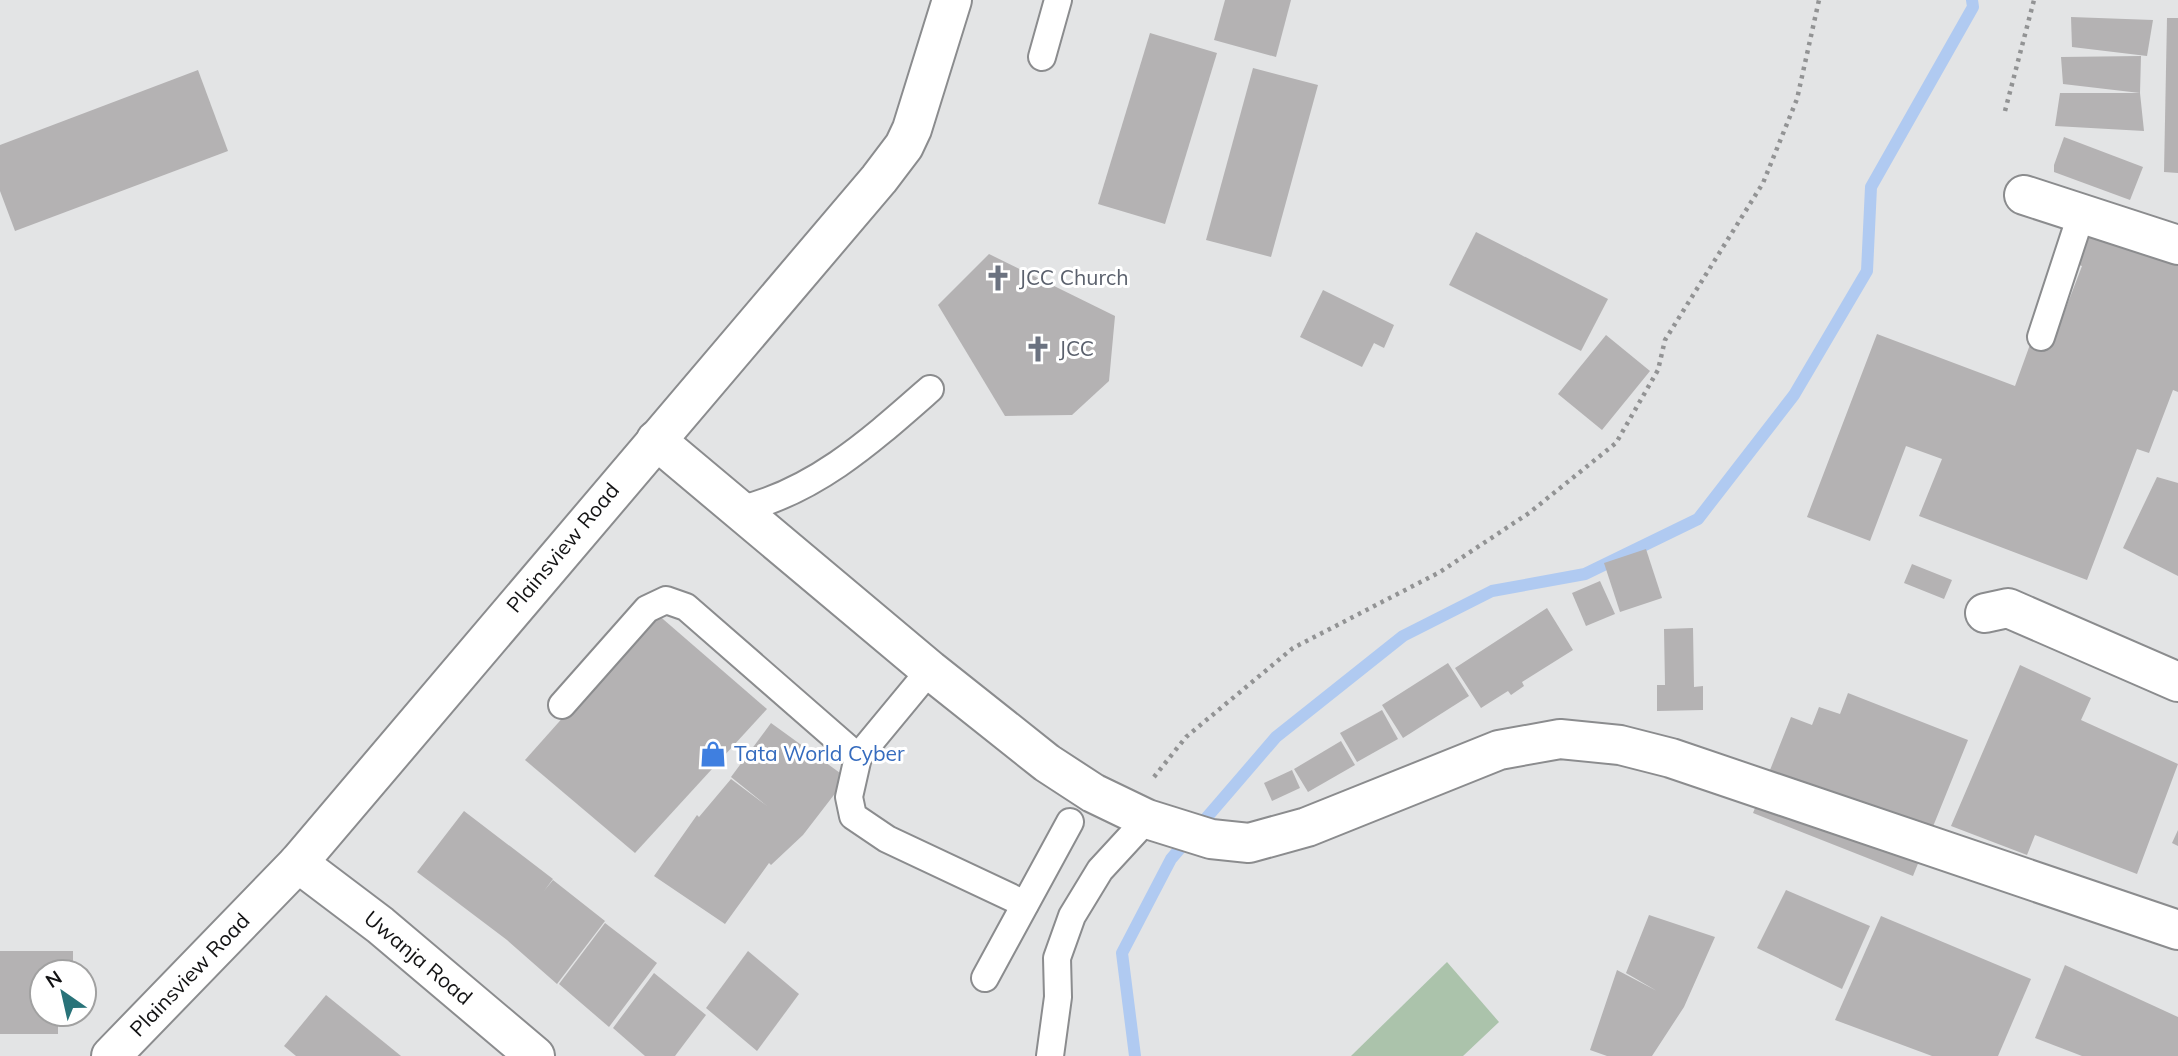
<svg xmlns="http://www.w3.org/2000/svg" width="2178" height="1056" font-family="Mulish,sans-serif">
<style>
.garden{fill:#abc3ab}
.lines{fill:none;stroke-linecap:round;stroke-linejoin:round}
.stream{stroke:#b0caf1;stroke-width:12}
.building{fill:#b4b2b3}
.service-casing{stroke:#8b8c8e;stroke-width:30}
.minor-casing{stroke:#8b8c8e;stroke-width:42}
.path{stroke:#929394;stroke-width:4.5;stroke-dasharray:3.5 5;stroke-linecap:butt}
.service{stroke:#fff;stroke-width:26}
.minor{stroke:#fff;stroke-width:38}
.labels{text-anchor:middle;stroke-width:6;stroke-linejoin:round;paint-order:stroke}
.worship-label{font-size:21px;fill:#5b616d;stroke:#fff;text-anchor:start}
.street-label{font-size:21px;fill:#131314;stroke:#fff}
.shop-label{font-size:21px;fill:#366cbe;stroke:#fff;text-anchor:start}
</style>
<rect width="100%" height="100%" fill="#e3e4e5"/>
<!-- garden -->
<path class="garden" d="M 1447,962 L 1499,1022 L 1463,1056 L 1351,1056 Z"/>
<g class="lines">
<!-- stream -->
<path class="stream" d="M 1135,1056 L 1122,953 L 1171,859 L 1276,737 L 1403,636 L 1492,591 L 1585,574 L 1698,519 L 1794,395 L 1867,271 L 1871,187 L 1973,7 L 1972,0"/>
</g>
<!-- building -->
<g class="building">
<path d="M 1225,0 L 1291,0 L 1276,57 L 1214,40 Z"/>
<path d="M 2071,17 L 2153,20 L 2147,56 L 2072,47 Z"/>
<path d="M 2167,18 L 2178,18 L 2178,173 L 2164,172 Z"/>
<path d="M 1150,33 L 1217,53 L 1165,224 L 1098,204 Z"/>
<path d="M 2141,56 L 2140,93 L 2144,131 L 2055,126 L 2060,93 L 2140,93 L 2063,84 L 2061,57 Z"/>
<path d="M 1253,68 L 1318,85 L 1271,257 L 1206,240 Z"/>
<path d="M 198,70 L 228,151 L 15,231 L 0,191 L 0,145 Z"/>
<path d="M 2064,137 L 2143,167 L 2130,200 L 2054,172 L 2054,165 Z"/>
<path d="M 2090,227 L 2178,260 L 2178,392 L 2173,390 L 2149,453 L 2137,449 L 2087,580 L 1919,516 L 1942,459 L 1906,446 L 1870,541 L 1807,517 L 1877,334 L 2015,386 L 2032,339 L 2051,347 L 2082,266 L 2076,264 Z"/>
<path d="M 1476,232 L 1608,299 L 1581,351 L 1449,285 Z"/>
<path d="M 989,254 L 1115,316 L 1109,381 L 1072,415 L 1005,416 L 938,305 Z"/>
<path d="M 1323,290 L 1394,325 L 1384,348 L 1374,343 L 1362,367 L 1300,337 Z"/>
<path d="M 1606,335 L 1650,371 L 1602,430 L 1558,394 Z"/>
<path d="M 2157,477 L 2178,483 L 2178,576 L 2123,548 Z"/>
<path d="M 1646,549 L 1662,598 L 1620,612 L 1604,563 Z"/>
<path d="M 1912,564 L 1952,580 L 1944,599 L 1904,583 Z"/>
<path d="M 1600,581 L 1615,614 L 1586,626 L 1572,593 Z"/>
<path d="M 1547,608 L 1573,650 L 1522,682 L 1524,686 L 1511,695 L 1508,691 L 1481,708 L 1455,668 Z"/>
<path d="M 656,613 L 767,709 L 635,853 L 525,760 Z"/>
<path d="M 1693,628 L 1694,687 L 1703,686 L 1703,710 L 1657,711 L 1657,685 L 1665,685 L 1664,629 Z"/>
<path d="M 1448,663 L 1469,696 L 1403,738 L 1382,705 Z"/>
<path d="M 2020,665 L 2091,698 L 2081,720 L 2178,764 L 2137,874 L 2035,835 L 2027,855 L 1951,826 Z"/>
<path d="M 1848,693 L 1968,740 L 1913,876 L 1753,813 L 1791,717 L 1812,725 L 1819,707 L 1840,714 Z"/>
<path d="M 1382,710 L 1398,739 L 1357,762 L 1340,733 Z"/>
<path d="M 771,723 L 847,778 L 803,835 L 771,865 L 769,863 L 725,924 L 654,876 L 697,815 L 699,817 L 731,779 L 767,806 L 731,777 Z"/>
<path d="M 1341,741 L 1355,765 L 1308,792 L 1294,769 Z"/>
<path d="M 1292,770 L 1300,788 L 1272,801 L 1264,783 Z"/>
<path d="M 464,811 L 553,879 L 544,891 L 553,880 L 605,921 L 557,984 L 507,940 L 417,872 Z"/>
<path d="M 2178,830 L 2178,846 L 2172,843 Z"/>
<path d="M 1786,890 L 1870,926 L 1842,989 L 1757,948 Z"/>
<path d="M 1649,915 L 1715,937 L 1684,1007 L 1652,1056 L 1607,1056 L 1590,1050 L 1617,970 L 1657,991 L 1626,973 Z"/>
<path d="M 1881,916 L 2031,979 L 1998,1056 L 1932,1056 L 1835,1020 Z"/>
<path d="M 605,923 L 657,963 L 609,1027 L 559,984 Z"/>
<path d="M 0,951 L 73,951 L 73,972 L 42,972 L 42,1014 L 58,1014 L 58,1034 L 0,1034 Z"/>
<path d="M 748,951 L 799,994 L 757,1051 L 706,1008 Z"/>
<path d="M 2065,965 L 2178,1017 L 2178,1056 L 2082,1056 L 2035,1038 Z"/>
<path d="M 654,973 L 706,1015 L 675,1056 L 645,1056 L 613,1028 Z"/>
<path d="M 326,995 L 401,1056 L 296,1056 L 284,1046 Z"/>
</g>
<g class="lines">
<!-- service casing -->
<g class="service-casing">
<g id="service">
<path d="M 1042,57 L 1058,0"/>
<path d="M 2041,337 L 2081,215"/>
<path d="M 738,510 C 815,492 872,440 930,389"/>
<path d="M 562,705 L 647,609 L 666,600 L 686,607 L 858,757 L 930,670"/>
<path d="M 858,757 L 849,797 L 853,816 L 887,839 L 1025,904"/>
<path d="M 985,978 L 1070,822"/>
<path d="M 1050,1056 L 1058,997 L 1057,958 L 1072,916 L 1100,870 L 1147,819"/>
</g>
</g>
<!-- minor casing -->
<g class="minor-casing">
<g id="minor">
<path d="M 2024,195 L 2178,245"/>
<path d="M 656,440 L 930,670 L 1047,763 L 1093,793 L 1147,819 L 1211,839 L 1249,843 L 1307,827 L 1499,750 L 1560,739 L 1620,745 L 1671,758 L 2178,930"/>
<path d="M 1985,613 L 2008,608 L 2178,682"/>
<path d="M 298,863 L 380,925 L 535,1056"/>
<path d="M 111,1056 L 298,863 L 879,179 L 904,146 L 912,129 L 952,0"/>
</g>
</g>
<!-- path -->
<g class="path">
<path d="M 2005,111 L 2034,0"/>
<path d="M 1154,777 L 1186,737 L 1293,648 L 1440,572 L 1529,513 L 1616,443 L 1658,370 L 1665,340 L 1763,183 L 1797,99 L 1819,0"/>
</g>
<!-- service -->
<use href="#service" class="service"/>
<!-- minor -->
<use href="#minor" class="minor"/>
</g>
<!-- icons -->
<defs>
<g id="church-bare" transform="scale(2.1)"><path d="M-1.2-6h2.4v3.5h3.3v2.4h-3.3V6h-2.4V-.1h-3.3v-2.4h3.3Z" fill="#6b7280" stroke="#fff" stroke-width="2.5" paint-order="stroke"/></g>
<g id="shop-bare" transform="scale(2.1)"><path d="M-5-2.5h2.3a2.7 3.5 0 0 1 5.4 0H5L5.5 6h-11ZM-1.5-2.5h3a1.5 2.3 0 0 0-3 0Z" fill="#3f7fe0" stroke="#fff" stroke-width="2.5" paint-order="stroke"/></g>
</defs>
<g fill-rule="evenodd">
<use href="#church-bare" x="998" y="278"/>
<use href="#church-bare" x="1038" y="349"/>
<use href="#shop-bare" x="713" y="754"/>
</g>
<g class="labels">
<!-- worship labels -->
<g class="worship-label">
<text x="1019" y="285">JCC Church</text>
<text x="1059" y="356">JCC</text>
</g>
<!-- street labels -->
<g class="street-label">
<text transform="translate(563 548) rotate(-50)" y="7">Plainsview Road</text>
<text transform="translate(418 958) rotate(40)" y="7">Uwanja Road</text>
<text transform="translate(190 975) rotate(-46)" y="7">Plainsview Road</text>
</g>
<!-- shop labels -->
<g class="shop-label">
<text x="734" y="761">Tata World Cyber</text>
</g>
</g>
<!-- north arrow -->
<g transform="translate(63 993) rotate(326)"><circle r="33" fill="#ffffff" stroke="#a1a1a1" stroke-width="2"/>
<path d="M0-5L12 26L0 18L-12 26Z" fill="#297379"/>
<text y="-10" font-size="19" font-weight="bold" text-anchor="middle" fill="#131314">N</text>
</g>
</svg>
